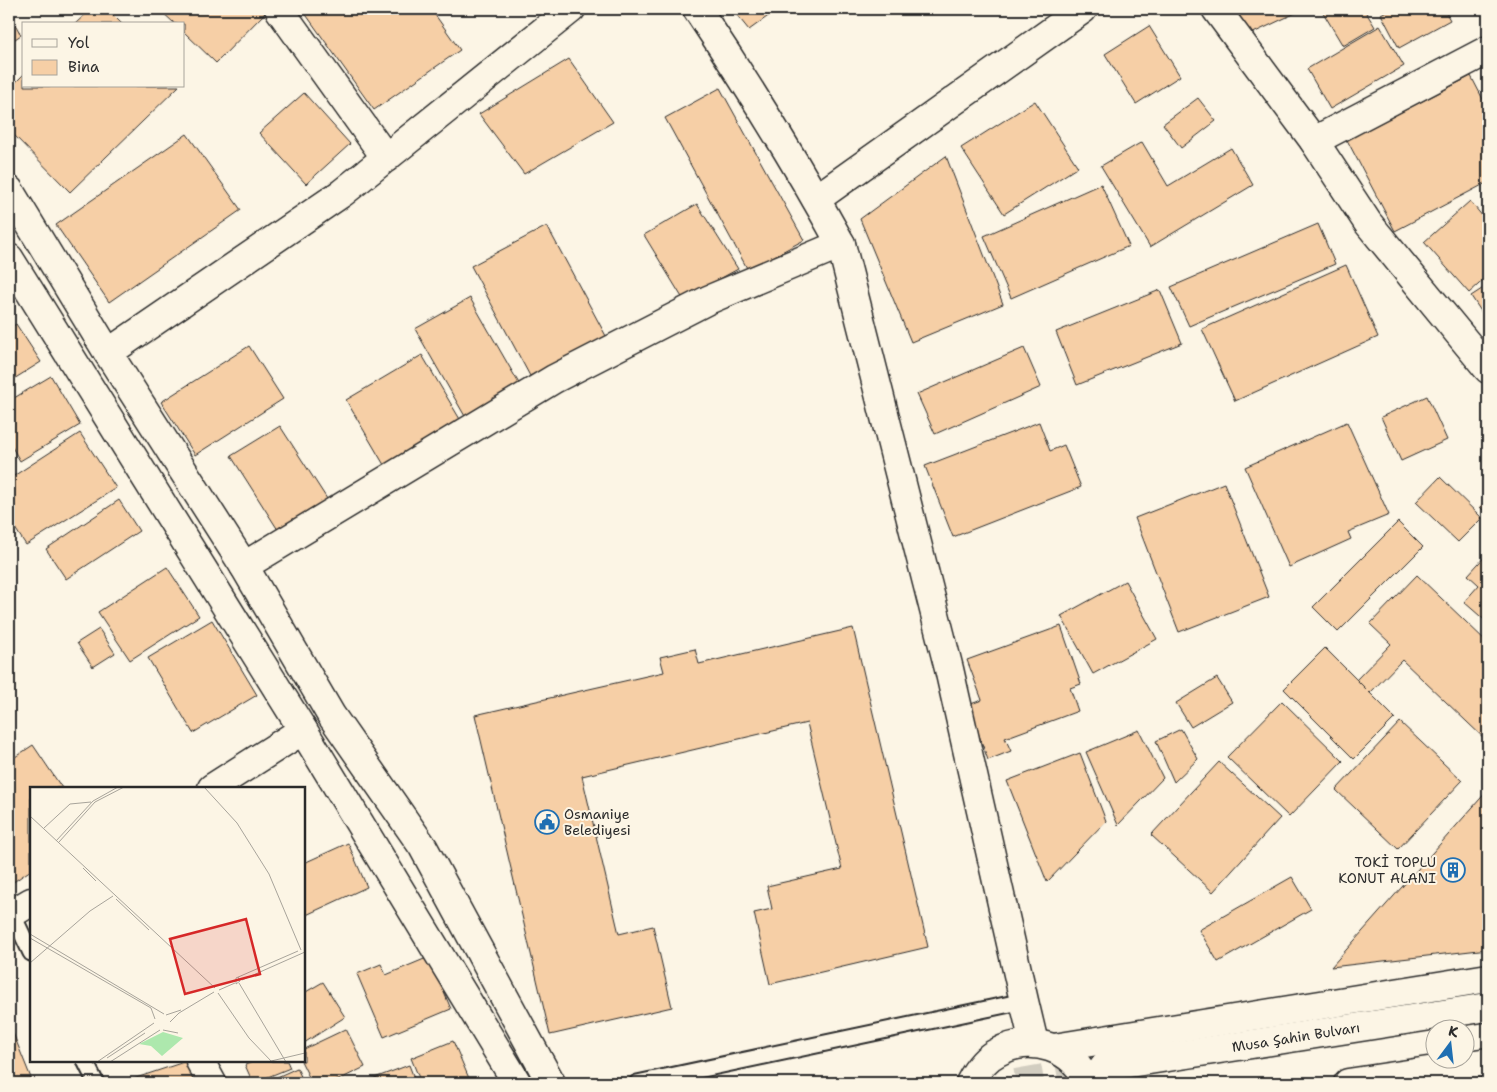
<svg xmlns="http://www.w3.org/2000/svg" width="1497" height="1092" font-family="'Shantell Sans',sans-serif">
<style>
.building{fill:#f6cfa6;stroke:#2b2b2b}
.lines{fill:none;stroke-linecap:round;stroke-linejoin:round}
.primary-tunnel{stroke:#d2cdc0;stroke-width:28;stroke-dasharray:28 14;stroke-linecap:butt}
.lane-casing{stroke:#2b2b2b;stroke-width:19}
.street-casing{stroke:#2b2b2b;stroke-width:31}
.secondary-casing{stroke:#2b2b2b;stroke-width:31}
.primary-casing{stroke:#2b2b2b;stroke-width:31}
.lane{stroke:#fcf5e5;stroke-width:15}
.street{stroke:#fcf5e5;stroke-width:28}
.secondary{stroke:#fcf5e5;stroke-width:28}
.primary{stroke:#fcf5e5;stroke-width:28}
.labels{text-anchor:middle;stroke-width:4;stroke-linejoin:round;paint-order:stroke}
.poi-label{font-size:14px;fill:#2b2b2b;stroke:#fcf5e5;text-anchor:start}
.street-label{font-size:14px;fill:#2b2b2b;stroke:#fcf5e5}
.inset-road{fill:none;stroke:#a8a49b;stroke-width:1}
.view{fill:#d62828;fill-opacity:0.15;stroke:#d62828;stroke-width:2.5}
.inset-edge{fill:none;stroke:#2b2b2b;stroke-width:2.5}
</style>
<rect width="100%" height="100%" fill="#fcf5e5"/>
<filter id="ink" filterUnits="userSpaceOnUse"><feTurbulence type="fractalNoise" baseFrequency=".02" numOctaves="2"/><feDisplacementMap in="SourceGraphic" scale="10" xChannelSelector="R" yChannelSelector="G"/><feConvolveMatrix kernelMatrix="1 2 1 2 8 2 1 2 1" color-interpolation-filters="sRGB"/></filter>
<g filter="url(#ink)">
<!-- building -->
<g class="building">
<path d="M 91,9 L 107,9 L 122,24 L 75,24 Z"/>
<path d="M 159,9 L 261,9 L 265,13 L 216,63 L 184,32 L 184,24 L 175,24 Z"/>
<path d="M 302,9 L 431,9 L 460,50 L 374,110 Z"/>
<path d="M 732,9 L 778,9 L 749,30 Z"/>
<path d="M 1236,9 L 1304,9 L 1249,35 Z"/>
<path d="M 1321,9 L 1364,9 L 1375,27 L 1343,46 Z"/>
<path d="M 1390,9 L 1444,9 L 1450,20 L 1399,48 L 1381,14 Z"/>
<path d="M 9,15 L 10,15 L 21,35 L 9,43 Z"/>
<path d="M 1149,26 L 1180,76 L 1136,104 L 1105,54 Z"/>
<path d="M 1380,26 L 1404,66 L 1330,109 L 1307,69 Z"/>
<path d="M 569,59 L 613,122 L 524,174 L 479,114 Z"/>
<path d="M 24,74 L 24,86 L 179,86 L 70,192 L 9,130 L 9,89 Z"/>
<path d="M 1471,76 L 1488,109 L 1488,182 L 1395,231 L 1347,140 Z"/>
<path d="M 720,88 L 804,240 L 748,270 L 665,118 Z"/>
<path d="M 304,93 L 350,144 L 306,184 L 259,133 Z"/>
<path d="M 1198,98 L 1216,121 L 1181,148 L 1163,124 Z"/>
<path d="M 1035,101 L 1078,167 L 1004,214 L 961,148 Z"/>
<path d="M 187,134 L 241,210 L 109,302 L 56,225 Z"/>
<path d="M 1142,142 L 1168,186 L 1231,148 L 1253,185 L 1150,247 L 1101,166 Z"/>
<path d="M 946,156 L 1003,304 L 911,342 L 860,219 Z"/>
<path d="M 1101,184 L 1129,246 L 1011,298 L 984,236 Z"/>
<path d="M 1470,201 L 1488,223 L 1488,276 L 1469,293 L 1424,242 Z"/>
<path d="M 697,204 L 738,269 L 683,299 L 644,235 Z"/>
<path d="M 1318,224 L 1335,264 L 1189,326 L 1171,287 Z"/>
<path d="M 547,226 L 606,336 L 530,376 L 471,266 Z"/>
<path d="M 1346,265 L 1378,337 L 1235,401 L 1202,329 Z"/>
<path d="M 1488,285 L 1488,322 L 1471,296 Z"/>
<path d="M 1160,290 L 1182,343 L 1077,385 L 1056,332 Z"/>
<path d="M 470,298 L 521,387 L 466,418 L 415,329 Z"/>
<path d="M 16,324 L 41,362 L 9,382 L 9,329 Z"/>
<path d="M 249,346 L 283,399 L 195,455 L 161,402 Z"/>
<path d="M 1024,348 L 1041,387 L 935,434 L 917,394 Z"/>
<path d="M 422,355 L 464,426 L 387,470 L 346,400 Z"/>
<path d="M 51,376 L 80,425 L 20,461 L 9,442 L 9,401 Z"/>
<path d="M 1427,396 L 1447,440 L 1401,461 L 1381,417 Z"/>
<path d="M 1039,422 L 1050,451 L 1064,445 L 1081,487 L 953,537 L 925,466 Z"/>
<path d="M 1347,422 L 1389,515 L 1348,532 L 1351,539 L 1289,567 L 1245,467 Z"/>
<path d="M 280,426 L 329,502 L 280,533 L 231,456 Z"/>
<path d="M 80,433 L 116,488 L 26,545 L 9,519 L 9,479 Z"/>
<path d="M 1440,477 L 1482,518 L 1458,542 L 1416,502 Z"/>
<path d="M 1224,483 L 1269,597 L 1179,632 L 1135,518 Z"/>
<path d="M 1488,498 L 1488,515 L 1480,507 Z"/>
<path d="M 119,500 L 139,531 L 66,579 L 46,549 Z"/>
<path d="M 1398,522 L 1423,547 L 1338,632 L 1313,607 Z"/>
<path d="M 1488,553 L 1488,623 L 1464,602 L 1479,585 L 1468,575 Z"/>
<path d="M 167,567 L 199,616 L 130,660 L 98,612 Z"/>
<path d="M 1417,575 L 1488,643 L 1488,742 L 1402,660 L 1370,693 L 1356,680 L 1391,644 L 1370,624 Z"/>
<path d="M 1125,581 L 1157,639 L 1093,674 L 1061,616 Z"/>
<path d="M 212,620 L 257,695 L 193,733 L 148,658 Z"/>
<path d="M 1061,626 L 1081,684 L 1070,688 L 1078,711 L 1005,738 L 1011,751 L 988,760 L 968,705 L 982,700 L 967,660 Z"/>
<path d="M 853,628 L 928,947 L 770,984 L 754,913 L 772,909 L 767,886 L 842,869 L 807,723 L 582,776 L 619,934 L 653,926 L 672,1007 L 550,1035 L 475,715 L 664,672 L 660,657 L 695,649 L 699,664 Z"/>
<path d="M 99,629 L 115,653 L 93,667 L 77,643 Z"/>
<path d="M 1325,648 L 1395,718 L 1354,759 L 1284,689 Z"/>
<path d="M 1217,678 L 1232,702 L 1191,727 L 1176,703 Z"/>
<path d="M 1282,701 L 1343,761 L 1289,817 L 1227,757 Z"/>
<path d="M 1400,722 L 1462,781 L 1398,849 L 1336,790 Z"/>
<path d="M 1181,729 L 1198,759 L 1174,782 L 1156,741 Z"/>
<path d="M 1139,730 L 1163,778 L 1118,825 L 1086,752 Z"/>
<path d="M 33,745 L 62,788 L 31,788 L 31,870 L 9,885 L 9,761 Z"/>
<path d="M 1080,753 L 1106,821 L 1047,882 L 1007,781 Z"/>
<path d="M 1219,762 L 1280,818 L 1213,892 L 1151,835 Z"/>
<path d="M 1488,790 L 1488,949 L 1331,967 Z"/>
<path d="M 348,843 L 367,887 L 304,916 L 304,863 Z"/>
<path d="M 1292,877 L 1311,909 L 1218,962 L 1199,930 Z"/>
<path d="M 429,957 L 451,1009 L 384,1037 L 357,974 L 381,964 L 386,975 Z"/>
<path d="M 323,982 L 345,1017 L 304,1043 L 304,993 Z"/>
<path d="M 9,1023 L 33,1083 L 9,1083 Z"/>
<path d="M 346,1029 L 365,1067 L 332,1083 L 312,1083 L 301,1061 L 304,1061 L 304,1049 Z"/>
<path d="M 453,1041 L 471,1083 L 421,1083 L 411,1058 Z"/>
<path d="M 187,1061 L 197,1083 L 121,1083 Z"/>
<path d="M 255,1061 L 287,1061 L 290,1068 L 253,1083 L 245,1065 Z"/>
<path d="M 409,1065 L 416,1083 L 365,1083 L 364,1082 Z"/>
<path d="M 297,1068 L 304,1083 L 264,1083 Z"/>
</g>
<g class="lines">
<!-- primary-tunnel -->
<path class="primary-tunnel" d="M 1016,1083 L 1103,1067"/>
<!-- lane casing -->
<g class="lane-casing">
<g id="lane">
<path d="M 12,913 L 31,953"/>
<path d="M 85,1061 L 96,1083"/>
<path d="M 637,1083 L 1024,1001"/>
</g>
</g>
<!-- street casing -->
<g class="street-casing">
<g id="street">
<path d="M 279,9 L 386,158"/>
<path d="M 697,9 C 748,85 797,164 841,244 L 949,669 L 1024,1001 L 1034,1043"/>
<path d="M 1216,9 L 1314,141 L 1368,223 L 1488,369"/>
<path d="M 1314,141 L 1488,50"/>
<path d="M 816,199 L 1083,9"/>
<path d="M 108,353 L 342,193 L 571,9"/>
<path d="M 244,566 L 554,379 L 708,300 L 841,244"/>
<path d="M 212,788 L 303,730"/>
<path d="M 9,915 L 31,902"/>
<path d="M 200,1061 L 212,1083"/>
</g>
</g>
<!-- secondary casing -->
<g class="secondary-casing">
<g id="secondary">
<path d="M 9,190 L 108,353 L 244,566 L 331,715 L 423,847 L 551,1083"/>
<path d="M 9,258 L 303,730 L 517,1083"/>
<path d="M 1054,1048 L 1488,978"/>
<path d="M 970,1083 C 976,1071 985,1058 998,1052 C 1031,1034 1074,1047 1088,1083"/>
</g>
</g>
<!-- primary casing -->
<g class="primary-casing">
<g id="primary">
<path d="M 1104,1067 L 1488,1007"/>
<path d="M 1348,1083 L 1488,1062"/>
</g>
</g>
<!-- lane -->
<use href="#lane" class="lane"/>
<!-- street -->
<use href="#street" class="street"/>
<!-- secondary -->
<use href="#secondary" class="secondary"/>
<!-- primary -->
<use href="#primary" class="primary"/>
</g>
</g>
<!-- icons -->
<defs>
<g id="civic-ring" transform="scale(1.25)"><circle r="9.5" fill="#fcf5e5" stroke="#1f6fb2" stroke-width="1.5"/><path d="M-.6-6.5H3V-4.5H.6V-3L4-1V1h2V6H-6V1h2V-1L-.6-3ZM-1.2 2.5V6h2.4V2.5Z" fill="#1f6fb2"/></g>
<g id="building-ring" transform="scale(1.25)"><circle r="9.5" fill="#fcf5e5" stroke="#1f6fb2" stroke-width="1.5"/><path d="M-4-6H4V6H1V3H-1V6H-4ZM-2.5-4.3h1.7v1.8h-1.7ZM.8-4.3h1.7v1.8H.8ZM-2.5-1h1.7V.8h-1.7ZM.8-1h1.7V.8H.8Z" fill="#1f6fb2"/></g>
</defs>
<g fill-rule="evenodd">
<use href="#civic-ring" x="547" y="822"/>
<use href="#building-ring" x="1453" y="870"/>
</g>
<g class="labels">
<!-- poi labels -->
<g class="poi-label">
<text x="564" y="819">Osmaniye<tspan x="564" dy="16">Belediyesi</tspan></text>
<text x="1436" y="867" text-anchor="end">TOKİ TOPLU<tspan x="1436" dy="16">KONUT ALANI</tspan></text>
</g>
<!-- street labels -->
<g class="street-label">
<text transform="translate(1296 1037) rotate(-9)" y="5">Musa Şahin Bulvarı</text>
</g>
</g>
<!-- overview -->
<g transform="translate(30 787)">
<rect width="275" height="275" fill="#fcf5e5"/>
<path d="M 133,245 L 153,251 L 132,269 L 121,259 L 109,257 Z" fill="#ade8ad"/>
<path class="inset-road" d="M 174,0 L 207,36 L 239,87 L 271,163M 0,29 L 185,201M 14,41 L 40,17 L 61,15M 26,54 L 63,14 L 88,0M 29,55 L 65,15 L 94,0M 53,81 L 66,94M 86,112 L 119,143M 0,147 L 134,227M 0,151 L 121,221 L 125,232M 0,176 L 60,124 L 83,109M 208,190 L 210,194 L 206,197 L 206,191 L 268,164M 212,193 L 275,165M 209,196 L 256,275M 189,203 L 205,196M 188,206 L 219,251 L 242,275M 136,228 L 151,223M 140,235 L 149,226 L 184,205M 133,243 L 148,246M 77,271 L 115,246M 67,275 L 124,236M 80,275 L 130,243M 237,275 L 275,266"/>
<path class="view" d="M 216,132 L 230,187 L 155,207 L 140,152 Z"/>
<rect width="275" height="275" class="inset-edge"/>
</g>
<!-- margin -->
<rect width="1497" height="1092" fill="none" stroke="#fcf5e5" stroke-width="30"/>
<rect x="15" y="15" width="1467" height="1062" fill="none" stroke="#2b2b2b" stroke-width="2" filter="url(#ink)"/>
<!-- legend -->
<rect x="22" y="22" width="162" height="65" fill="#fcf5e5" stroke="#a8a49b"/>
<rect x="32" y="39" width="25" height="8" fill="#fcf5e5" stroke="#a8a49b"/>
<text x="68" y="48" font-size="15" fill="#2b2b2b">Yol</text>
<rect x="32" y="60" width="25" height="15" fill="#f6cfa6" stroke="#a8a49b"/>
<text x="68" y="72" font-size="15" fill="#2b2b2b">Bina</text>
<!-- north arrow -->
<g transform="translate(1450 1044) rotate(15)"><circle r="24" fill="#fcf5e5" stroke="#a8a49b"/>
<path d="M0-4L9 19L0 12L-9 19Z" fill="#1f6fb2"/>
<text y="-8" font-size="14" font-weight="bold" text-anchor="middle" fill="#2b2b2b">K</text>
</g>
</svg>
